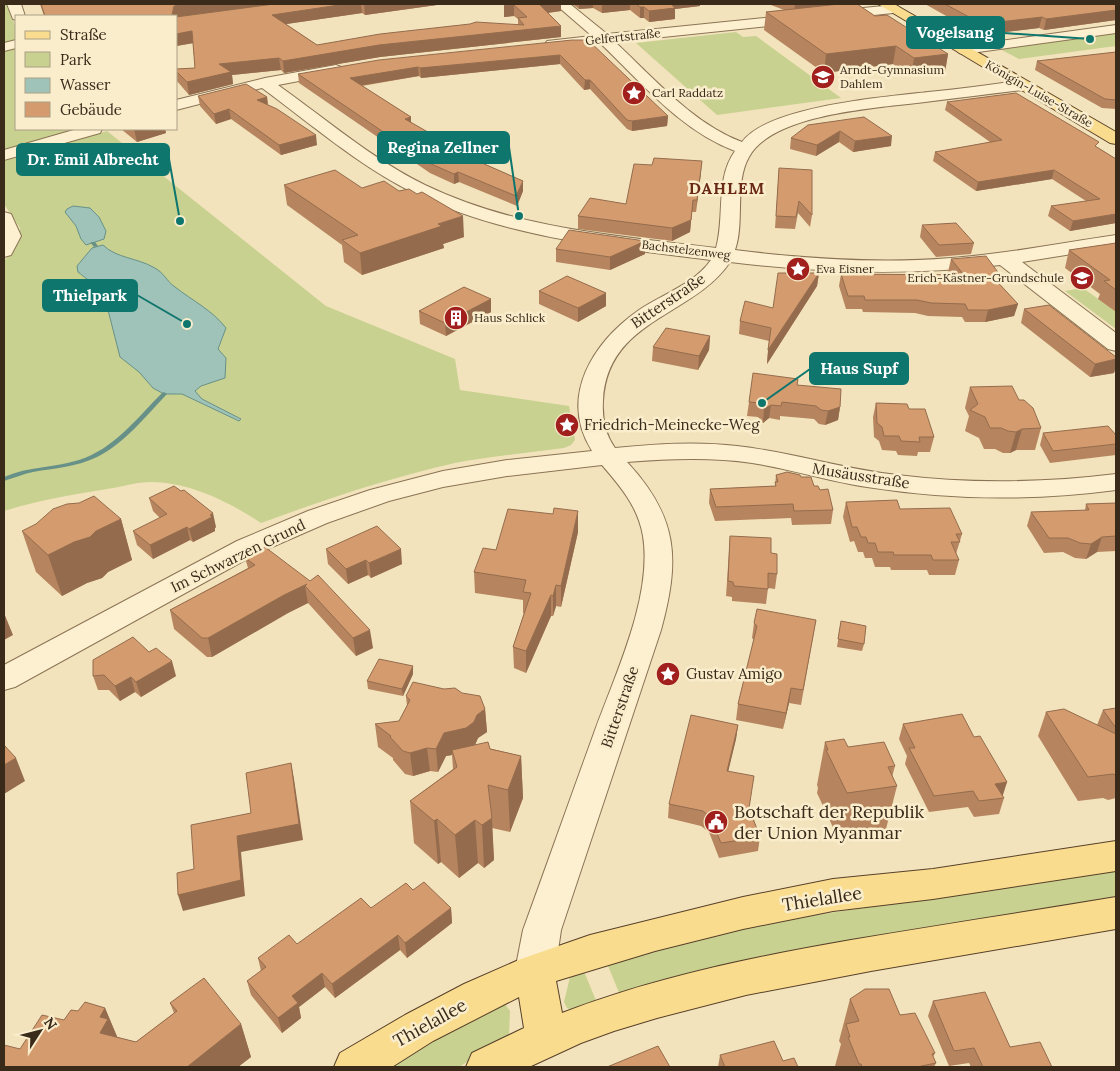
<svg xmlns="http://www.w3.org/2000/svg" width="1120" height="1071" viewBox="0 0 1120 1071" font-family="Lora,serif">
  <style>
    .green { fill: #c8d18f }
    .water { fill: #a0c3b9; stroke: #679188 }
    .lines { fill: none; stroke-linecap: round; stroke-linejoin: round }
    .stream { fill: #679188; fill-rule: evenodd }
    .minor-casing { stroke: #8b7354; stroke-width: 2 }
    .major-casing { stroke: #584029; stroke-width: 2 }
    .minor { fill: #fcf0d0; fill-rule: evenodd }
    .major { fill: #fadc8f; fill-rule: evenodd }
    .wall { fill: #b6855f }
    .shaded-wall { fill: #946c4d }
    .building { fill: #d49b6e; stroke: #946c4d }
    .labels { text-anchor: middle; stroke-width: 5; stroke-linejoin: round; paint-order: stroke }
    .far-street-label { font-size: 12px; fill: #392a1a; stroke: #f9edcc }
    .far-poi-label { font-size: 12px; fill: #392a1a; stroke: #f9edcc; text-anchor: start }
    .street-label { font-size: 15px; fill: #392a1a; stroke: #f9edcc }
    .poi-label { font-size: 15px; fill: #392a1a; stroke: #f9edcc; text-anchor: start }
    .far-district-label { font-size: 16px; font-weight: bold; letter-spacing: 1px; fill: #6a2915; stroke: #f9edcc }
    .near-poi-label { font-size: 18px; fill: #392a1a; stroke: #f9edcc; text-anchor: start }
    .near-street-label { font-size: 18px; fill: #392a1a; stroke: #f9edcc }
    .leader { fill: none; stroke: #0f766e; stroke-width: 2 }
    .callout-dot { fill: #0f766e; stroke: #f9edcc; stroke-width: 2 }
    .callout { fill: #0f766e; stroke: #0f766e; stroke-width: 2 }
    .callout-label { font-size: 16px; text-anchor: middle; font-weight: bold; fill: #fff }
  </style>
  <rect width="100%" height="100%" fill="#f2e3bc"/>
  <path class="green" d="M4 4H7L16 28V43L4 45Z
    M736 32 743 37 756 36 841 98 717 115 636 43Z
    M1116 32V46L1019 59 998 48Z
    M16 46V129H78L4 150V49Z
    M107 131 326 306 455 359 460 390 569 406 575 440 571 445 564 448C528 453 490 456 455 463 388 478 324 500 261 523 229 502 190 482 150 482 138 482 125 486 113 488 76 494 39 500 4 511V261L17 245 20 228 4 204V161Z
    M1083 288 1116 312V329L1065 291Z
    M1116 868V902L1035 916 620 995 606 961 766 923Z
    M583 969 597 1003 572 1010 567 1008 564 1002 570 977Z
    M505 1004 510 1011 509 1036 459 1067H384L399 1058Z"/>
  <path class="water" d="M73 206 90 208 99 217 106 231 104 239 86 245 81 239 76 226 65 212 67 209Z
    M103 245C116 258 137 258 153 267 165 273 166 281 175 287 193 301 212 310 226 328L218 349 226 358 225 378 201 386 195 391 202 399 241 419 239 421 182 394H164L153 388 139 372 120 357 108 310C110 293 90 282 78 272L77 266 92 248Z"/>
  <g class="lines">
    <path class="stream" d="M91 242H95L98 246 94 247 91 243Z
      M164 392 167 394 166 395C145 417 125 443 97 457 77 467 55 468 33 472 23 474 14 478 4 481V477C29 466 54 468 79 460 114 449 137 418 162 393Z"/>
    <g class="minor-casing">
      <path id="minor" d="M7 4H21L25 16H16V20L13 19Z
        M555 4H570L607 34 893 5 898 6 900 9 893 13 615 42C654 78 692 123 742 142 768 106 885 97 928 92 960 89 991 85 1023 80L1029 82 1031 85 1029 88 1023 90C990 94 958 98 925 102 879 108 773 113 749 157 734 183 745 222 735 250 807 259 878 264 951 258 1006 254 1061 243 1116 235V247L1022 262 1116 333V351L1108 349 1000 265C909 276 820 273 730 262 693 317 607 319 603 401 602 419 605 434 615 448 655 444 697 441 737 446 791 452 843 469 897 475 970 484 1043 483 1116 474V490C1033 501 950 500 867 487 828 481 791 469 752 463 711 457 669 459 627 462 679 518 680 560 661 630L561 930 555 971 549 983 535 988 521 983 515 971 523 930C547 864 570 799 594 733 614 677 653 597 643 536 638 507 621 487 602 465L507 476 443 487 389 501 327 523 256 554 15 687 4 690V665L237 541 308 511 370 490 443 471 507 460 592 451C558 397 593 342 639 310 663 294 694 284 711 260 610 247 504 238 412 192 358 165 311 124 262 88L176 110V100L265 78 336 65 341 67 344 70 341 73 278 85C326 119 372 159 425 185 516 229 618 236 716 248 725 218 715 178 735 151 680 130 642 83 600 43L552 48 547 47 545 44 547 41 592 36Z
        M1116 25V33L964 54 959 53 957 50 959 47 964 46Z
        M16 40V48L4 51V43Z
        M77 129H102L100 133 4 160V150Z
        M4 212 11 214 21 236 11 255 4 257Z"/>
    </g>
    <g class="major-casing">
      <path id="major" d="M878 4H894L1116 132V144L1110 143Z
        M1116 841V871L933 899 833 911 743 929 655 951 556 981 562 1013C655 977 753 957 851 940 939 925 1028 912 1116 897V929L871 971 746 995 657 1018 614 1031 581 1043 529 1067H466L472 1053 524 1028 519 997 433 1041 392 1067H334L340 1053 405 1015 464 984 521 959 590 935 743 897 833 879 933 869Z"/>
    </g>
    <use href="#minor" class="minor"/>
    <use href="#major" class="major"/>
  </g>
  <path class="wall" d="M40 4H438H437V5L365 15 362 13 286 24 317 45 518 25V19L514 16 504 17V6L508 4H561V11L548 13 561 37 380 57 284 73 281 70 232 75 233 84 189 95 177 81 176 69 195 68 193 43 176 46V16H44Z
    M572 4H700V6L675 9V19L649 22 644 18H640L630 10 602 13 593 8 579 9Z
    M771 4H857L875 16 948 54 945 72 911 76 893 64 824 73 764 30 766 12 784 10 771 5Z
    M925 4H1116V20L1044 30 1039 28 980 35Z
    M572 40 668 116 667 126 632 131 627 129 590 89 584 90 560 64 421 78 419 76 362 86 411 117V122L443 146 523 181V191L517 206 459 182 454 184 430 173 299 83 298 74Z
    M1116 52V109L1102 108 1035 70 1037 61Z
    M198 96 267 97 268 105 317 145 281 155 231 119 216 124 200 106Z
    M947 102 1097 147 1116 159V223L1070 231 1048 216 1051 206 1086 201 1052 179 976 191 933 161 935 152 990 142 945 110Z
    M864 117 891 146 853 152 839 142 816 156 790 149 791 138Z
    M121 129H165L166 133 137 142Z
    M779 168 812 215 810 227 798 213 795 229 775 228Z
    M701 172 696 212H692L690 232 672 241 578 229V216L626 204Z
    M284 185 362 188 464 237 443 244 444 248 362 275 344 262 342 245 287 205Z
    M922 225 974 243 971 254 936 257 920 237Z
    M645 241V254L610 270 556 262V249Z
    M1116 243V312L1098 299 1100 294 1065 268 1069 250Z
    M951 259 1000 275 998 283 1018 304 1014 316 985 322H965L962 317 928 316 915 313 863 312 862 309H846L839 286 841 274 951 275 948 272Z
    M819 273 817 286 767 364 769 341 739 334 740 321 773 308Z
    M539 291 606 306 578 322 539 304Z
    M491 299V312L446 336 420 324 419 311Z
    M1024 309 1116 357V366L1114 373 1090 377 1021 323Z
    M710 336 709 350 698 370 652 361 653 347Z
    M797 385 840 407 838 420 825 425 819 424 814 419 780 416V420L769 418 763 423 758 417 747 416 749 402Z
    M970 387 1019 400 1041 428 1035 450H1016L1010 453H1003L995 449H984L979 438 965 431 969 416 965 408Z
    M876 403 909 409 934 437 930 452H918L917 456 898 455 896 451 882 450 879 441 874 437 873 417Z
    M1043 433 1116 435V455L1050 463 1040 445Z
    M776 475 801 477 820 490 833 510 831 524 792 525 791 518 715 521 709 503 710 489 775 486Z
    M149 498 216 527 215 528V531L193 542 190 540 153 559 137 545 133 531 160 518 153 511Z
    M846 502 900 509 962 534 956 554 959 560 955 575H929L927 570H891L890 567H875L872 558H865L863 552H858L854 541 850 542 843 517Z
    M1116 503V551L1097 552 1086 559 1075 558 1063 552 1044 553 1027 526 1031 512 1085 510 1086 504Z
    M121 519 132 560 108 572 102 578 87 583 62 596 36 572 22 531Z
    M578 532 561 607 556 606 553 616H551L526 673 514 668 513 647 524 613H523V600L475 593 474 572 496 550Z
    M730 536 771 553 777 574 775 589 768 588 766 604 732 601V597L726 596Z
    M265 547 373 648 356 656 308 603 288 613 212 657H207L174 629 170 610 248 568 245 558Z
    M326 549 402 564 371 578 368 575 348 584 328 564Z
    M816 620 801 705 789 703 783 729 736 720 738 704 754 640 752 638 754 623Z
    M841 621 864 644 862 651 837 647Z
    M93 660 176 676 141 697 135 692 120 701 109 690H98L93 676Z
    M413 666V674L403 696 368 689 367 681Z
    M406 696 485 709 487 732 478 738 475 745 521 756 523 798 510 832 492 828 494 860 484 868 478 863 459 878 441 862 438 864 414 843 410 801 453 769 452 755 446 756 438 772 430 771 413 776 405 774 393 760V758L378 747 375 724 399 721 407 706Z
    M1116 708V798L1108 800 1103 798 1078 801 1038 736 1046 712 1097 725 1103 710Z
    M903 724 974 737 1007 782 1002 796 1004 798 999 814 974 817 968 807 929 812 905 764 907 756 899 739Z
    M738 725 736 739 728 771 749 808 760 837 758 851 719 858 709 832 701 826 668 818 669 804Z
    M825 742 848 747 895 766 892 777 897 786 886 829 837 836 817 793 818 788 817 785Z
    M413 890 451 908 452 923 407 958 400 950 335 998 325 987 299 1007 301 1018 282 1033 251 995 247 981 261 971 258 958 297 944 371 908Z
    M850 999 900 1015 935 1053 933 1057 936 1063 934 1067H836L835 1066 841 1044 839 1041Z
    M933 1001 1010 1047 1052 1067H971L969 1063 949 1066 928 1016Z
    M170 1003 241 1024 251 1057 238 1067H4L20 1049 78 1011 105 1008 117 1037 136 1042 174 1013Z
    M720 1055 783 1061 798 1067H718Z"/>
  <path class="shaded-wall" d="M189 4H274L176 17V16H172L174 6Z
    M346 4H361L362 13 273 26 272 15Z
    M364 4H438H437V5L365 15Z
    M538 4H561V11L538 14Z
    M579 4H593V8L579 9Z
    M602 4H630V10L602 13Z
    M666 4H700V6L675 9V19L649 22V11Z
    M795 4H838L794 14Z
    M514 5V16L504 17V6Z
    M640 7H644V18H640Z
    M1116 10V20L1044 30 1046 19Z
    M1042 17 1039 28 980 35 982 24Z
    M561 26V37L380 57 284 73 283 61 379 45Z
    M192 31 194 43 176 46V34Z
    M896 46 893 64 824 73 826 54Z
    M948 54 945 72 911 76 914 58Z
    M560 55V64L421 78 420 68Z
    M279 58 281 70 232 75 233 84 189 95 187 82 219 64Z
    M418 67 419 76 351 87 350 78Z
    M585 80H590V89L584 90Z
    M267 97 268 107 257 100Z
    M229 109 231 119 216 124 214 114Z
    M668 116 667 126 632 131V121Z
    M411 117V127L405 119Z
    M134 129H165L166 133 137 142Z
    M840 131 839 142 816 156 817 145Z
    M316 135 317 145 281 155 279 145Z
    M892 136 891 146 853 152 855 141Z
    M442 140 443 150 434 142Z
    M702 161 701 172 696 212 697 200Z
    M1054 170 1052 179 976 191 978 182Z
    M458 172 459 182 454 184V174Z
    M523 181V191L517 206 516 196Z
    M693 200 690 232 672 241V228Z
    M1116 214V223L1070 231 1073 221Z
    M463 216 464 237 443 244 444 248 362 275 360 253 438 224Z
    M645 241V254L610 270V257Z
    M819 273 817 286 767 364 768 350Z
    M606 293V306L578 322V308Z
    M491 299V312L446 336 445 323Z
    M1018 304 1014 316 985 322 988 310Z
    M710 336 709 350 698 370 699 356Z
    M1116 359V366L1114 373 1090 377 1095 364Z
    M771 405 769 418 763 423 764 409Z
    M840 407 838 420 825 425 828 411Z
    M1022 429 1016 450 1010 453 1016 432Z
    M578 511V532L561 607V586Z
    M213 513 216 527 215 528V531L193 542 189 529Z
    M121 519 132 560 108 572 102 578 87 583 62 596 48 555Z
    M187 527 190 540 153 559 150 545Z
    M1102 537 1097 552 1086 559 1091 544Z
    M401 549 402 564 371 578 369 563Z
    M366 560 368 575 348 584 346 569Z
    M307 584 305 586 308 603 288 613 212 657 208 638 284 595Z
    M556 585V606L553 616V596Z
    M551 595V616L526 673V651Z
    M4 613 13 635 4 640Z
    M370 630 373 648 356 656 353 638Z
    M172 661 176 676 141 697 136 682Z
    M413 666V674L403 696 402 689Z
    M131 677 135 692 120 701 115 686Z
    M791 688 789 703 783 729 786 713Z
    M485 709 487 732 478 738 475 745 452 750V755L446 756 438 772 436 749 444 733 477 715Z
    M738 725 736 739 725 785 727 771Z
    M427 748 430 771 413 776 410 753Z
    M521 756 523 798 510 832 508 790Z
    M16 758 25 781 4 794V765Z
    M291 763 294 779 303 840 241 852 245 896 183 911 178 895 237 836Z
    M1007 782 1002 798 995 784Z
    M492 818 494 860 484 868 482 825Z
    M437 819 441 862 438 864 434 821Z
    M475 820 478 863 459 878 455 835Z
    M451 908 452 923 407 958 405 943Z
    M398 935 400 950 335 998 332 984Z
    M322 973 325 987 299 1007 301 1018 282 1033 278 1018 292 996Z
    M105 1008 119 1041 100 1033V1017Z
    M241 1024 251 1057 238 1067H187Z"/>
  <path class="building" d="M41 4H189L174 6 172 15 173 16H45Z
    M274 4H346L272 15 317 45 380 34 470 24 476 22 524 25 518 18 527 17 514 5 504 6 508 4H539L561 26 379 45 283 61 279 58 219 64 231 72 187 82 176 71V69L195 68 192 31 176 34V17Z
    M636 4H671L675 8 649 11 644 7H640Z
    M839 4H857L875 16 887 15 948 54 914 58 896 46 826 54 766 12Z
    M945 4H1116V10L1046 19 1042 17 982 24Z
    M572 40H588L668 116 632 121 627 120 590 80H585L560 55 420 68 418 67 350 78 411 117 405 119 442 140 434 142 523 181 516 196 458 172 454 174 429 163 298 74 379 60Z
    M1116 52V100L1105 99 1037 61Z
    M246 84 267 97 257 100 277 109 316 135 279 145 229 109 214 114 198 96Z
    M1016 93 1099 142 1095 146 1116 159V214L1073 221 1051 206 1100 199 1054 170 978 182 935 152 1002 140 947 102Z
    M864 117 892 136 855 141 840 131 817 145 791 138 808 125Z
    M654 158 702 161 697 200H693L691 220 672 228 578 216 590 198 626 204 634 164 652 165Z
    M779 168 812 170V215L799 201 796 217 776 216Z
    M335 170 362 188 384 181 399 191 409 189 417 194 422 192 463 216 438 224 442 226 360 253 342 240 358 235 284 185Z
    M956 223 974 243 939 245 922 225Z
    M569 230 645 241 610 257 556 249Z
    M1116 243V290L1104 281 1110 280 1069 250Z
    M986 256 1000 275 992 276 1018 304 988 310H968L965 304 931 303 917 300H865L864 296H848L841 274 964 275 951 259Z
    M778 273H819L768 350 771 328 740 321 745 301 773 308Z
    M567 276 606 293 578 308 539 291Z
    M464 287 491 299 445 323 419 311Z
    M1049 305 1116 357V359L1095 364 1024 309Z
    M666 328 710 336 699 356 653 347Z
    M753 373 798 379 797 385 841 389 840 407 828 411 821 410 816 406 782 402 781 406 771 405 764 409 759 403 749 402Z
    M1012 386 1019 400H1024L1033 408 1041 428 1022 429 1016 432 1008 431 1001 428H990L985 417 970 410 978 404 970 387Z
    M876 403 907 404 909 409H925L934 437H919L920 442 901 441 899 436H884L882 427 877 423Z
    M1108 426 1116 435V444L1053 451 1043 433Z
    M787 472 800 475 801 477H811L814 486H818L820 490 828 489 833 510 794 511 793 504 716 507 710 489 776 486 775 482H778L776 475Z
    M174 486 181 491 184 490 213 513 210 515 212 517 189 529 187 527 150 545 133 531 167 514 149 498Z
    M94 496 121 519 96 531 90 537 74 542 48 555 22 531 36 524 53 509 67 504 79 503Z
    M897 500 900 509 950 508 962 534H956L960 542H951L959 560H933L931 555H894L893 552H878L875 543H868L866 537H861L857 527H852L846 502Z
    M1116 503V536L1102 537 1091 544 1080 543 1068 538H1049L1031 512 1089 510 1086 504Z
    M554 508 578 511 561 586 556 585 553 596 551 595 526 651 513 647 531 593 523 592 526 580 474 572 483 548 496 550 508 509 553 514Z
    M377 526 401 549 369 563 366 560 346 569 326 549Z
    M730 536 771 538V553L777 554V574L768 573V589L734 586 733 582 728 581Z
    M265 547 310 581 318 575 370 630 353 638 305 586 307 584 284 595 208 638H202L170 610 255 565 245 558Z
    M757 609 816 620 803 690 791 688 786 713 738 704 757 626 754 623Z
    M841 621 866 626 864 644 838 639Z
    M133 637 149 652 156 648 172 661 136 682 131 677 115 686 104 675 93 676V660Z
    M379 659 413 666 402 689 367 681Z
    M413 682 444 689 455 688 462 693 480 696 485 709 477 715 474 722 466 728 444 733 436 749 427 748 410 753 403 751 390 737 391 736 375 724 399 721 410 700 406 696Z
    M1116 708V728L1103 710Z
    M1064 709 1116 734V775L1113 774 1088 777 1046 712Z
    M962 714 974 737 980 736 1007 782 995 784 1004 798 979 801 973 791 934 796 909 748H915L903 724Z
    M691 715 738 725 727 771 754 776 749 808 760 837 721 843 710 817 703 811 669 804Z
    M844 739 848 747 884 742 895 766 888 767 897 786 847 793 826 750H828L825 742Z
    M488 742 490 749 521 756 508 790 488 785 492 818 482 825 475 820 455 835 437 819 434 821 410 801 457 767 452 750Z
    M4 745 16 758 4 765Z
    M291 763 299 824 237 836 241 880 178 895 177 873 194 869 191 825 251 813 246 773Z
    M424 882 451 908 405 943 398 935 332 984 322 973 292 996 298 1003 278 1018 247 981 266 967 258 958 289 935 297 944 361 898 371 908 406 883 413 890Z
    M204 978 241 1024 187 1067H4V1045L20 1049 42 1015 64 1020 71 1010 78 1011 85 1002 105 1008 100 1017 108 1019 100 1033 136 1042 177 1011 170 1003Z
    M865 989H889L900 1015 915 1013 935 1053 932 1054 936 1063 917 1067H862L861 1064H859L848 1037H850L846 1024 859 1021 850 999Z
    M985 992 1010 1047 1040 1042 1052 1067H983L974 1048 954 1051 933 1001Z
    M774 1041 783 1061 794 1058 798 1067H725L720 1055Z
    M658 1046 670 1067H607Z"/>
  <defs>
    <g id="school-disc" transform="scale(1.25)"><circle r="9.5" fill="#a1201e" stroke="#f9edcc"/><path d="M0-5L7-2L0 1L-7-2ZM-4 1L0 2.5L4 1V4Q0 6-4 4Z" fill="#fff"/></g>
    <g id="sight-disc" transform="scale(1.25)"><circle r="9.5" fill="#a1201e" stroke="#f9edcc"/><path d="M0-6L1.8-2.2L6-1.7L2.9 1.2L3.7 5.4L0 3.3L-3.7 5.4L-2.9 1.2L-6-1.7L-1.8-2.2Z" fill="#fff"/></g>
    <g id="building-disc" transform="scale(1.25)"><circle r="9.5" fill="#a1201e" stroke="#f9edcc"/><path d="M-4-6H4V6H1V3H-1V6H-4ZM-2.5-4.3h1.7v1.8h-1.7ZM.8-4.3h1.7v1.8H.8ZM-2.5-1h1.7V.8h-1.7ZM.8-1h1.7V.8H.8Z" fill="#fff"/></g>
    <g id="civic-disc" transform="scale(1.25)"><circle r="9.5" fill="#a1201e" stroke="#f9edcc"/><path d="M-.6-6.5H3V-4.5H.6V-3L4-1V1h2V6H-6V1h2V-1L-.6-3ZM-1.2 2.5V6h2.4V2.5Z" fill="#fff"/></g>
  </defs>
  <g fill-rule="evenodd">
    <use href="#school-disc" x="823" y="77"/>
    <use href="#sight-disc" x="634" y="93"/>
    <use href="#sight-disc" x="798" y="269"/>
    <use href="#school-disc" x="1082" y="278"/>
    <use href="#building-disc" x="456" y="318"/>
    <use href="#sight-disc" x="567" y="425"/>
    <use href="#sight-disc" x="668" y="674"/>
    <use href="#civic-disc" x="716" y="822"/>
  </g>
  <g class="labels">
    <g class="far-street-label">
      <text transform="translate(623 37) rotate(-6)" y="4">Gelfertstraße</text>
      <text transform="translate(1039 94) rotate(30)" y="4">Königin-Luise-Straße</text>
      <text transform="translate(686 250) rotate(7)" y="4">Bachstelzenweg</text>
    </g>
    <g class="far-poi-label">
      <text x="840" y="74">Arndt-Gymnasium<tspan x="840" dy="14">Dahlem</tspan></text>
      <text x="652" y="97">Carl Raddatz</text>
      <text x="816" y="273">Eva Eisner</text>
      <text x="1064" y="282" text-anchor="end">Erich-Kästner-Grundschule</text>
      <text x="474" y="322">Haus Schlick</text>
    </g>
    <g class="street-label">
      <text transform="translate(668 301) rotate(-34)" y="5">Bitterstraße</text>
      <text transform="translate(861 476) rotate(9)" y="5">Musäusstraße</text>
      <text transform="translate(238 556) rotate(-26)" y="5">Im Schwarzen Grund</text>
      <text transform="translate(620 707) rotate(-71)" y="5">Bitterstraße</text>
    </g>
    <g class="poi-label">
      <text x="584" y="430">Friedrich-Meinecke-Weg</text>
      <text x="686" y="679">Gustav Amigo</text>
    </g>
    <g class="far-district-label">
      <text x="727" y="194">DAHLEM</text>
    </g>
    <g class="near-poi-label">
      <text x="734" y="818">Botschaft der Republik<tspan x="734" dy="21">der Union Myanmar</tspan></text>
    </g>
    <g class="near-street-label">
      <text transform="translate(822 899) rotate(-9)" y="6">Thielallee</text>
      <text transform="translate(430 1023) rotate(-29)" y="6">Thielallee</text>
    </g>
  </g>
  <path class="leader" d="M1090 39L1004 33M519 216L509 147M180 221L169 159M187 324L137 295M762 403L810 369"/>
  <g class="callout-dot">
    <circle cx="1090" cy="39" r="5"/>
    <circle cx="519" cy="216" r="5"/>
    <circle cx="180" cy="221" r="5"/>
    <circle cx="187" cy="324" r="5"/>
    <circle cx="762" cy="403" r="5"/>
  </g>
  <g class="callout">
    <rect x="907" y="17" width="97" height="31" rx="5"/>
    <rect x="378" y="132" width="131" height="31" rx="5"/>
    <rect x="17" y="144" width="152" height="31" rx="5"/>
    <rect x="43" y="280" width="94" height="31" rx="5"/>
    <rect x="810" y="353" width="98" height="31" rx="5"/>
  </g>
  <g class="callout-label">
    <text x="955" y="38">Vogelsang</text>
    <text x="443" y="153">Regina Zellner</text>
    <text x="93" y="165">Dr. Emil Albrecht</text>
    <text x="90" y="301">Thielpark</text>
    <text x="859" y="374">Haus Supf</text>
  </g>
  <rect width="1120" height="1071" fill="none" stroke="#392a1a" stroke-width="10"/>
  <rect x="15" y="15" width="162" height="115" fill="#f9edcc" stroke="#ac9f85"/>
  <rect x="25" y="31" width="25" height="8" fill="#fadc8f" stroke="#ac9f85"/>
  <text x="60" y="40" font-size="15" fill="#392a1a">Straße</text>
  <rect x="25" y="52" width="25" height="15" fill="#c8d18f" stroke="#ac9f85"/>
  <text x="60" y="65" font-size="15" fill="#392a1a">Park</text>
  <rect x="25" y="78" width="25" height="15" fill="#a0c3b9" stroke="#ac9f85"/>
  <text x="60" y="90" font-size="15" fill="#392a1a">Wasser</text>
  <rect x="25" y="102" width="25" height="15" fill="#d49b6e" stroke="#ac9f85"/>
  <text x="60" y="115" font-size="15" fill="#392a1a">Gebäude</text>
  <g transform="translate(40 1031) rotate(54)" stroke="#f9edcc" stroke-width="4" paint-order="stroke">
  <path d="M0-4L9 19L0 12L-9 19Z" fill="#392a1a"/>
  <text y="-8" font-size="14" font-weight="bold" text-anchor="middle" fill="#392a1a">N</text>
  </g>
</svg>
